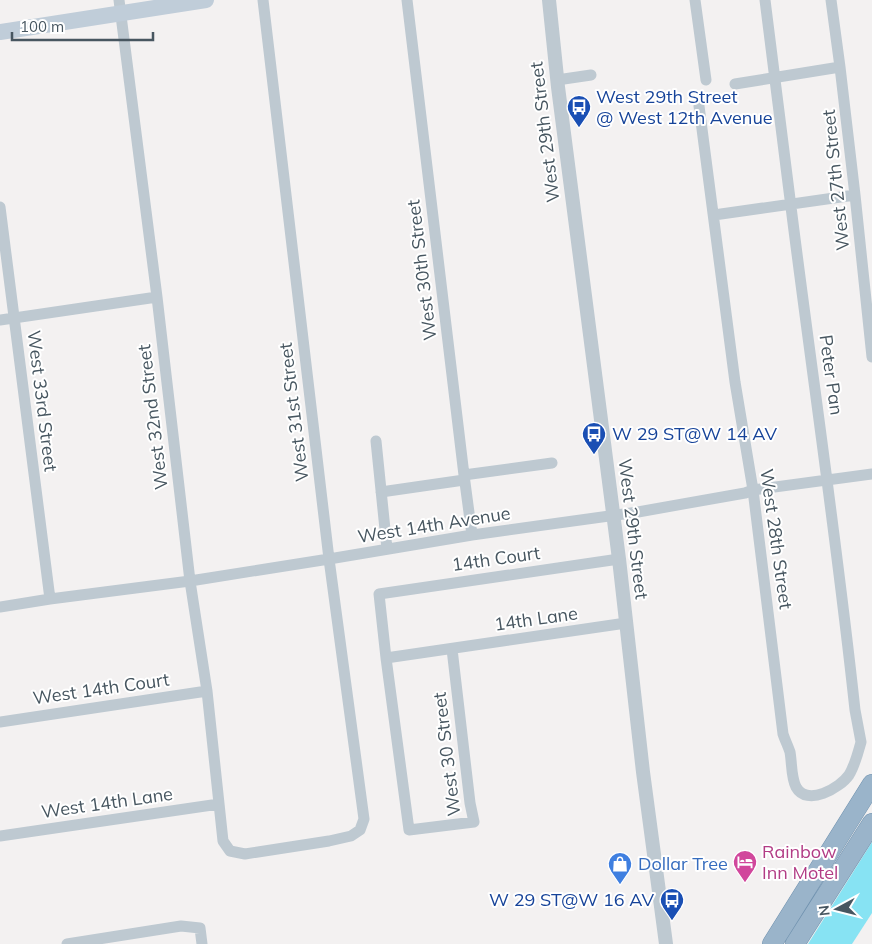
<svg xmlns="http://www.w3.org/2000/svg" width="872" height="944" viewBox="0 0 872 944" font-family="Mulish,sans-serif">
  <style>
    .water { fill: #87e3f3 }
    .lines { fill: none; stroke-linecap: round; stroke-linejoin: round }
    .trunk-casing { stroke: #7092af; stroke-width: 20 }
    .minor { stroke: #bec9d1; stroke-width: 11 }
    .tertiary { stroke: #bec9d1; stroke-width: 14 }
    .secondary { stroke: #c0cdd9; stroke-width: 16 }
    .trunk { stroke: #9ab4ca; stroke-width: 19 }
    .labels { text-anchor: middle; stroke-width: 4; stroke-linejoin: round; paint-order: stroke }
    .transit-label { font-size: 18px; fill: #164399; stroke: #fff; text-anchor: start }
    .street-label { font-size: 18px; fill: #475660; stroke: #fff }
    .hotel-label { font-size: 18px; fill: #b23c85; stroke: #fff; text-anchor: start }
    .shop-label { font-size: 18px; fill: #366cbe; stroke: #fff; text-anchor: start }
  </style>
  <rect width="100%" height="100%" fill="#f3f1f1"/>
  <path class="water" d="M872 842V913L852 944H808Z"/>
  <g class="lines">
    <g class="trunk-casing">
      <path id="trunk" d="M772 944 872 784
        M795 944 872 823"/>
    </g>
    <path class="minor" d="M119 0 157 297 190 581 207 691 223 841 230 851 245 854 329 841 351 836 360 830 364 819 329 559 263 0
      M407 0 464 475 472 535
      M695 0 706 80
      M765 0C774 69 782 138 791 207 812 374 837 542 855 710L861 742
      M831 0 840 67 855 195 872 357
      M557 80 591 75
      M735 84 840 67
      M699 106 735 382 753 490 783 734C785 740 788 746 790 752 792 763 791 777 796 787 807 807 840 788 849 775 855 765 858 753 861 742
      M0 207 50 599
      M714 215 855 195
      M0 320 157 297
      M376 441 387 549
      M464 475 552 463
      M381 492 464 480
      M0 607 50 599 190 581 329 559 472 535 638 512 745 493 753 490 872 474
      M452 649 470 803 474 822 409 830 386 658 379 594 619 559
      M386 658 626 623
      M0 722 207 691
      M0 836 219 804
      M67 944 181 926 200 928 202 944"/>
    <path class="tertiary" d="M549 0 558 87 619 559 643 772 666 944"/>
    <path class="secondary" d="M0 32 206 0"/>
    <use href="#trunk" class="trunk"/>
  </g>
  <defs>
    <g id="bus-pin" transform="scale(1.25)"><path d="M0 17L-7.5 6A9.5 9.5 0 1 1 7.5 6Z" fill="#1a4fb4" stroke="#fff"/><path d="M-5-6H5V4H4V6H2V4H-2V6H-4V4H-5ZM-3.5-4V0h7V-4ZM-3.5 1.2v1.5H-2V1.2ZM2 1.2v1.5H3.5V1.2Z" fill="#fff"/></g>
    <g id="hotel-pin" transform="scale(1.25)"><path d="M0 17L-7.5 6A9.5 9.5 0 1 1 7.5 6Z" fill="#d1479c" stroke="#fff"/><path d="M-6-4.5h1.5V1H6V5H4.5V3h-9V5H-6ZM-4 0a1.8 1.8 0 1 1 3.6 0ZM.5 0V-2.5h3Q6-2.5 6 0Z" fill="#fff"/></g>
    <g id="shop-pin" transform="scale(1.25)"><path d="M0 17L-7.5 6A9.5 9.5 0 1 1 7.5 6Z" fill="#3f7fe0" stroke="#fff"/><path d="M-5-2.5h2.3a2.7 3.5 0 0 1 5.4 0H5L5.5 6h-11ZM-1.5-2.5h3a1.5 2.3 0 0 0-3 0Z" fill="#fff"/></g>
  </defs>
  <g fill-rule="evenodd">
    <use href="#bus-pin" x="579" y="107"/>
    <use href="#bus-pin" x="594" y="434"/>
    <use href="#hotel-pin" x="745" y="862"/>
    <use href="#shop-pin" x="620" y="864"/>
    <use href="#bus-pin" x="672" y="900"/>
  </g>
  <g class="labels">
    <g class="transit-label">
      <text x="596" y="103">West 29th Street<tspan x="596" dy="21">@ West 12th Avenue</tspan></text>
      <text x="612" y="440">W 29 ST@W 14 AV</text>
      <text x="654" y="906" text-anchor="end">W 29 ST@W 16 AV</text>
    </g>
    <g class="street-label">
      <text transform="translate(545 132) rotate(-97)" y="6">West 29th Street</text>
      <text transform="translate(836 180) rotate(-96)" y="6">West 27th Street</text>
      <text transform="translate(422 270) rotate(-97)" y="6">West 30th Street</text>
      <text transform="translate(831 375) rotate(82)" y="6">Peter Pan</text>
      <text transform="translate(42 401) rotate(83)" y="6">West 33rd Street</text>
      <text transform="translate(294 412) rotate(-97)" y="6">West 31st Street</text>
      <text transform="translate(153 417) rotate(-97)" y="6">West 32nd Street</text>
      <text transform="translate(434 525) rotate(-9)" y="6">West 14th Avenue</text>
      <text transform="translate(633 529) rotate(83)" y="6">West 29th Street</text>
      <text transform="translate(776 539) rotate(82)" y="6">West 28th Street</text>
      <text transform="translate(496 559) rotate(-8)" y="6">14th Court</text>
      <text transform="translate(536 619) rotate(-8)" y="6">14th Lane</text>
      <text transform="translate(101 689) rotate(-8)" y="6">West 14th Court</text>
      <text transform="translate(447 754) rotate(-97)" y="6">West 30 Street</text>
      <text transform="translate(107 803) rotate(-8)" y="6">West 14th Lane</text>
    </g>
    <g class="hotel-label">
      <text x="762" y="858">Rainbow<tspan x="762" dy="21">Inn Motel</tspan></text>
    </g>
    <g class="shop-label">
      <text x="638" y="870">Dollar Tree</text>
    </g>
  </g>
  <g transform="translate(837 909) rotate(263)" stroke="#ffffff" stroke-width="4" paint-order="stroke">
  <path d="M0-4L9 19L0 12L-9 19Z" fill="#475660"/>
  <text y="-8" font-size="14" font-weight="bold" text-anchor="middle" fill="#475660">N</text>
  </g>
  <path d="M12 32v8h141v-8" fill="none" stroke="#475660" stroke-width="2.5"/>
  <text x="20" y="32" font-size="15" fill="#475660" stroke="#ffffff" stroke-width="4" paint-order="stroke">100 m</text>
</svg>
